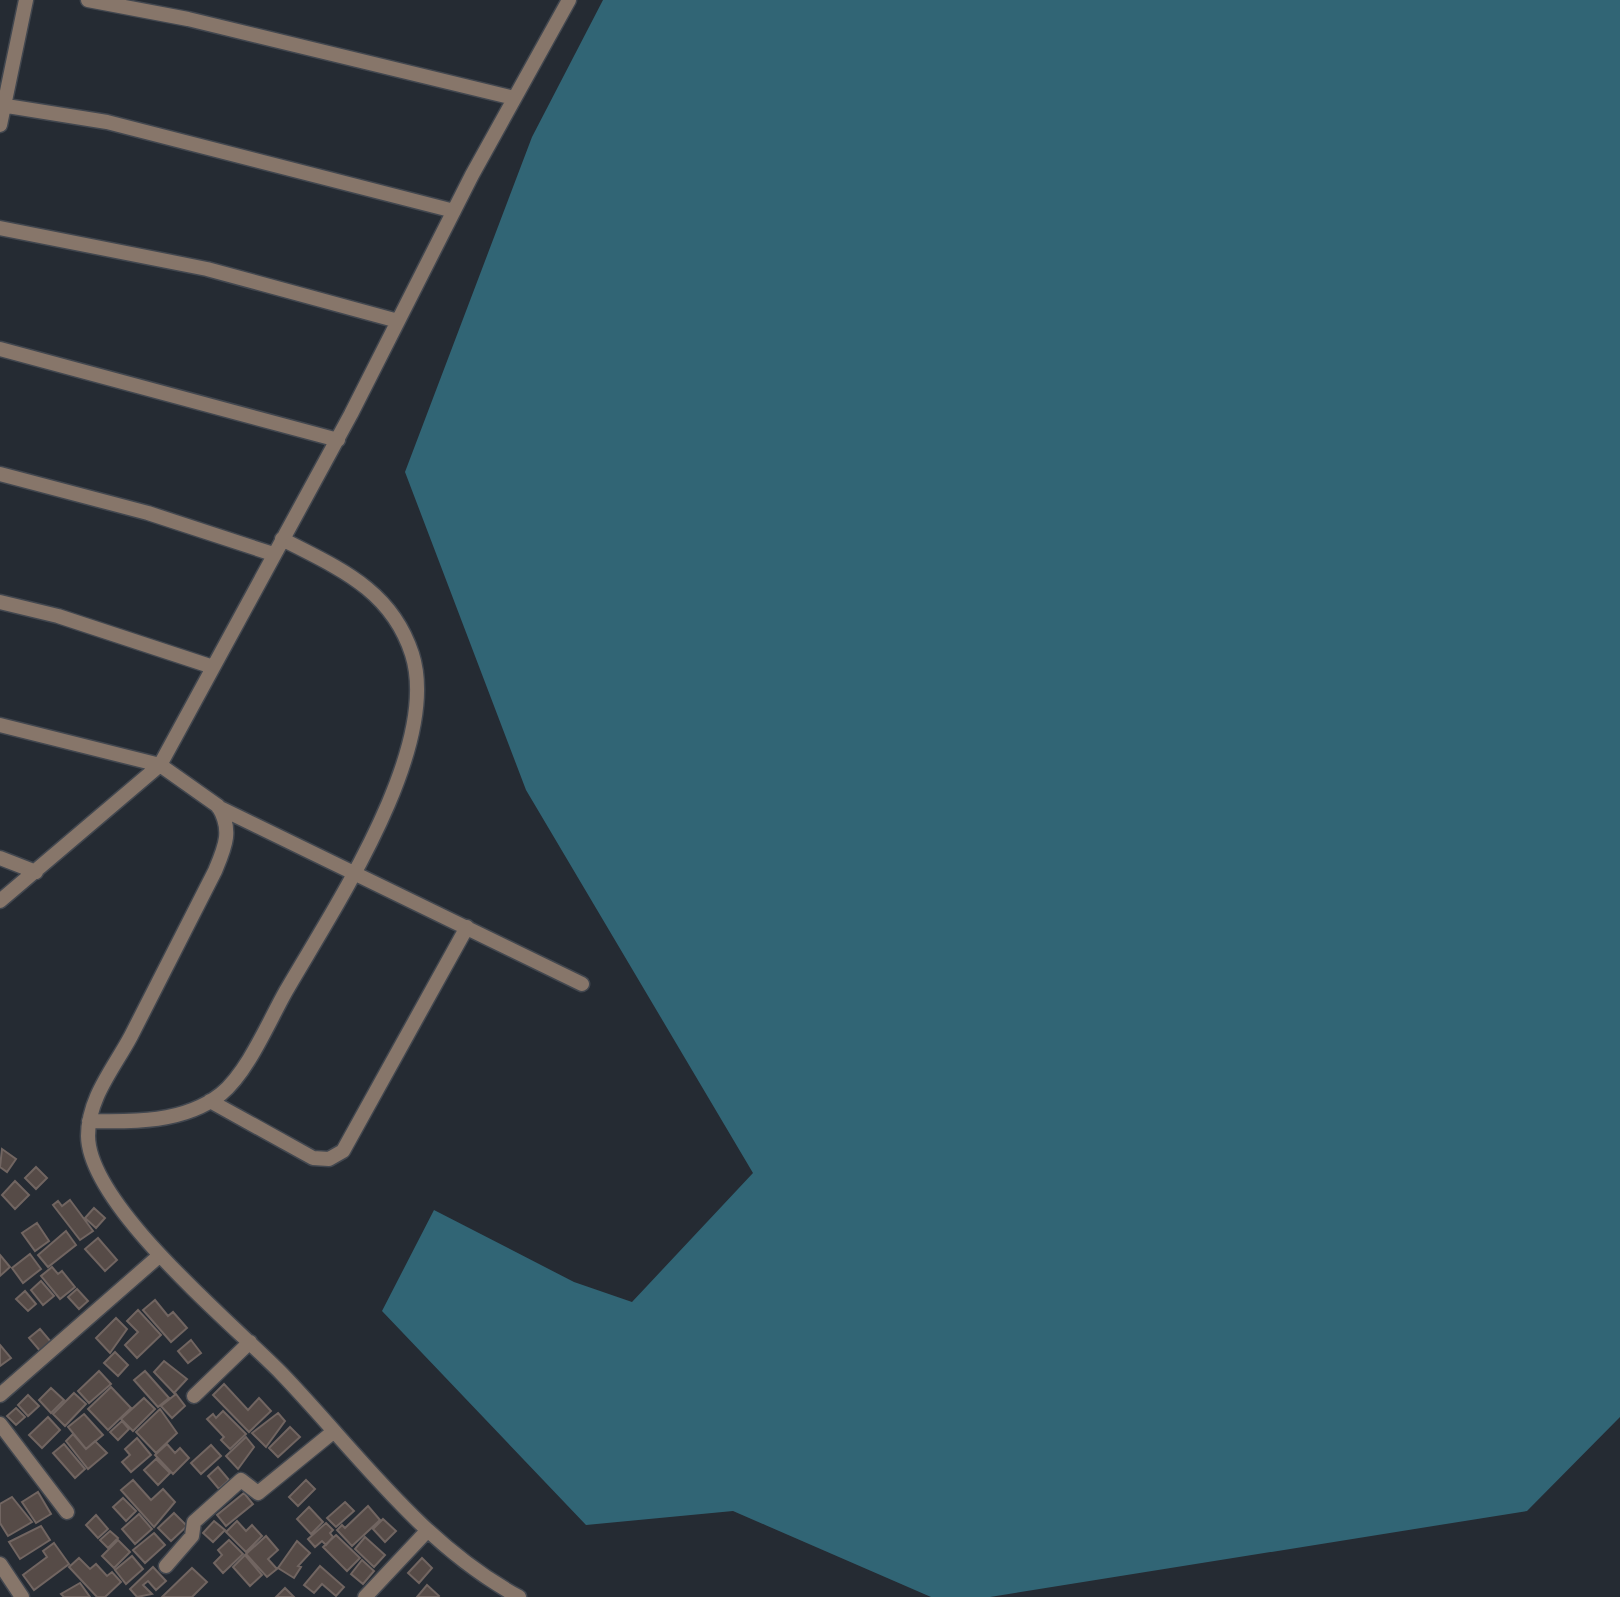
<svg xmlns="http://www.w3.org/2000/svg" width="1620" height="1597" viewBox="0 0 1620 1597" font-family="'DejaVu Sans',sans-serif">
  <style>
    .water { fill: #316575 }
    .building { fill: #564b47; stroke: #716561; stroke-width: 2 }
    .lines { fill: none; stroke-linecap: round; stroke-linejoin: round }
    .minor-casing { stroke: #42474f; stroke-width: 17 }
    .minor { stroke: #87766a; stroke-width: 14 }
  </style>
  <rect width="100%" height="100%" fill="#252b33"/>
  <path class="water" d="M603 0H1620V1417L1527 1511 990 1597H931L733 1511 586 1525 382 1311 434 1210 574 1282 632 1302 753 1173 526 790 405 472 532 137Z"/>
  <path class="building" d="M2 1149 16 1159 7 1172 0 1167Z
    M36 1167 47 1178 36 1189 25 1178Z
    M15 1181 29 1195 15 1209 2 1195Z
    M70 1200 93 1231 80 1240 53 1205 58 1201 62 1206Z
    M94 1208 105 1218 96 1228 85 1218Z
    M37 1223 49 1241 35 1251 22 1233Z
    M66 1231 76 1245 48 1267 38 1255Z
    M98 1238 117 1260 105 1271 85 1249Z
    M30 1254 41 1269 23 1283 12 1268Z
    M0 1255 10 1267 0 1276Z
    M52 1267 58 1274 62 1271 75 1287 60 1299 41 1276Z
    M41 1281 54 1296 43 1305 31 1290Z
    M77 1289 88 1301 79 1309 68 1297Z
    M25 1291 36 1304 28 1311 16 1299Z
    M155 1300 168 1316 173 1312 187 1328 171 1342 143 1310Z
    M138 1310 161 1335 137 1358 125 1345 138 1332 127 1321Z
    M116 1318 127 1329 110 1353 96 1338Z
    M40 1329 52 1343 41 1352 29 1338Z
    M191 1340 201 1353 188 1363 178 1351Z
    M0 1345 11 1358 0 1366Z
    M115 1352 128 1365 118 1376 104 1363Z
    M164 1361 187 1379 174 1393 154 1372Z
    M99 1371 111 1384 89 1403 78 1391Z
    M145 1371 169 1398 158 1407 134 1380Z
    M224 1384 248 1410 259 1398 271 1411 249 1432 213 1395Z
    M111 1387 131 1408 108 1430 88 1409Z
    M51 1388 64 1400 51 1413 39 1400Z
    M74 1393 86 1404 65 1426 53 1414Z
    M176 1394 185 1406 172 1418 161 1406Z
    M28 1395 39 1406 28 1416 18 1405Z
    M144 1398 155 1409 133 1431 121 1419Z
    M16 1408 25 1417 16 1425 7 1416Z
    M160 1409 177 1433 156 1453 136 1432Z
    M223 1411 246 1434 230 1449 221 1440 224 1437 207 1419 213 1414 216 1418Z
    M278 1413 285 1421 266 1447 252 1433Z
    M84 1414 103 1435 86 1449 68 1427Z
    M48 1417 60 1430 42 1448 29 1435Z
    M122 1421 129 1429 118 1440 110 1432Z
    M290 1427 300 1437 278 1457 269 1448Z
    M73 1434 86 1449 95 1441 107 1453 88 1469 66 1441Z
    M246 1437 254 1447 238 1469 226 1456Z
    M137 1438 151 1455 131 1472 122 1462 130 1455 125 1449Z
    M64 1444 85 1469 75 1478 53 1453Z
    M167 1444 175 1453 180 1448 189 1458 173 1474 155 1455Z
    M211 1445 221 1456 201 1474 191 1463Z
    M156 1459 170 1473 158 1485 144 1470Z
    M218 1467 229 1480 219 1489 208 1476Z
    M133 1480 151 1500 163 1489 175 1502 154 1527 121 1490Z
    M306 1480 315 1489 298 1506 289 1497Z
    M38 1492 51 1514 36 1523 22 1502Z
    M244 1493 253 1504 226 1526 217 1515Z
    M12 1497 32 1522 8 1536 0 1523V1504Z
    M123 1498 136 1511 126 1521 113 1507Z
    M345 1502 354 1511 336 1527 327 1518Z
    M368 1506 380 1520 352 1546 337 1530 342 1525 345 1528Z
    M309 1507 323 1522 311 1534 297 1519Z
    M174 1513 187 1526 171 1541 158 1528Z
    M139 1514 152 1529 135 1544 122 1529Z
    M96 1515 108 1529 98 1538 86 1525Z
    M383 1519 396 1531 385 1542 373 1529Z
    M214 1521 225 1530 213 1542 203 1533Z
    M237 1521 246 1531 252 1525 262 1536 246 1552 226 1532Z
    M326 1523 333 1530 330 1533 333 1537 326 1545 322 1541 315 1547 308 1539Z
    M41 1526 50 1540 20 1559 9 1542Z
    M110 1531 118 1538 108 1548 100 1540Z
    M154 1533 165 1545 145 1563 133 1550Z
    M336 1535 360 1558 347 1571 323 1547Z
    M266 1536 278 1550 268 1559 277 1569 267 1577 246 1554Z
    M365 1537 385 1555 374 1567 355 1549Z
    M118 1540 130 1552 114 1568 102 1556Z
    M229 1540 243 1554 223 1573 214 1563 222 1555 218 1550Z
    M297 1541 310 1553 298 1566 301 1567 294 1578 278 1568Z
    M54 1543 69 1564 34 1590 23 1575 47 1557 43 1551Z
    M245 1555 262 1575 250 1586 233 1567Z
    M132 1556 143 1569 126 1584 115 1570Z
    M79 1558 90 1569 96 1564 107 1576 112 1572 121 1582 105 1597H97L69 1567Z
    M422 1558 432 1568 419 1583 408 1573Z
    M362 1560 374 1571 363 1584 351 1574Z
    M320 1566 344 1587 336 1596 322 1584 314 1593 304 1585Z
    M153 1567 166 1581 156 1590 148 1581 143 1585 152 1594 137 1597 130 1589Z
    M192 1568 207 1582 192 1597H162Z
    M80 1583 90 1597H64L61 1594Z
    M427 1585 439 1596 438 1597H417Z
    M285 1588 294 1597H276Z"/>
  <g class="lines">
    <g class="minor-casing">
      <path id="minor" d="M88 0 188 19 514 98
        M0 105 107 122 454 211
        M0 125 26 0
        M0 228 207 269 398 321
        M0 349 338 440
        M0 474 148 513 273 554
        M0 602 58 616 213 667
        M0 725 160 765 218 806C233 830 225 847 215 871 187 926 159 981 131 1036 114 1068 88 1098 88 1136 89 1206 232 1323 282 1374 357 1452 421 1544 519 1597
        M218 807 582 984
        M0 858 36 872
        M0 901 160 765 351 414 472 175 569 0
        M210 1101 313 1158 329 1159 343 1151 467 927
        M89 1121C133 1122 184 1123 221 1094 248 1072 269 1021 286 991 332 911 442 748 412 654 391 589 338 568 282 539
        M0 1395 159 1256
        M194 1396 250 1342
        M0 1424 67 1512
        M0 1564 22 1597
        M166 1566 192 1536 194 1522 241 1480 258 1493 333 1432
        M365 1597 427 1531"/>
    </g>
    <use href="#minor" class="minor"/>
  </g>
</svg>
